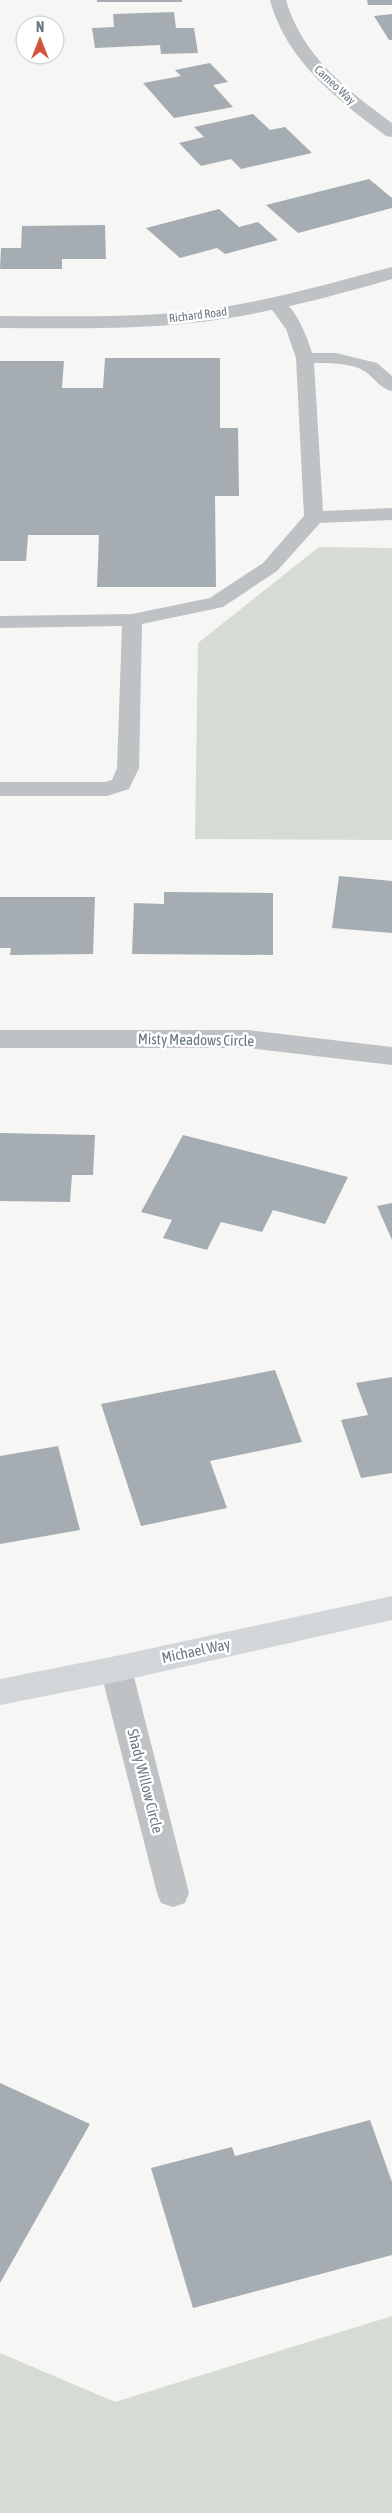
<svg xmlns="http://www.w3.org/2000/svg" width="392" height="2513" viewBox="0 0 392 2513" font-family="'Asap Condensed',sans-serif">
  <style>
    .green { fill: #d6dbd3 }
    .building { fill: #a6adb2 }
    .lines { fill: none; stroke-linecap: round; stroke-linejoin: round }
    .lane { fill: #bec2c5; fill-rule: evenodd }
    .street { fill: #bec2c5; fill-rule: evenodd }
    .secondary { fill: #d2d6d9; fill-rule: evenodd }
    .labels { text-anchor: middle; stroke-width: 5; stroke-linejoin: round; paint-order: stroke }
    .far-street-label { font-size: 12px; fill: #697881; stroke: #fff }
    .street-label { font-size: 15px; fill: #697881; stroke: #fff }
  </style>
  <rect width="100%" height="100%" fill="#f6f6f4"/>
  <path class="green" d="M319 547 392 548V840L195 839 198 643Z
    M392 2316V2513H0V2353L115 2402Z"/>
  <path class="building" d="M97 0H182V2H97Z
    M367 0H392V5H368Z
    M174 12 176 28H194L198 53 161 54 160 45 95 48 92 28 114 27 113 14Z
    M392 14V40H389L374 16Z
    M210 63 228 82 213 85 233 107 174 118 143 83 181 76 175 70Z
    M253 114 270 130 285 127 312 153 241 169 231 159 201 166 179 143 204 137 194 127Z
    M369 179 392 198V208L298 233 266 205Z
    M219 209 239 227 258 222 278 240 225 254 217 248 180 258 146 228Z
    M105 225 106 259H62V269H0L1 248H21L22 226Z
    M105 358H220V428H238L239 496H215L216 587H97L99 535H28L26 561H0V361H64L62 388H103Z
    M339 876 392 881V933L332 928Z
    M164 892 273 893V955L132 954 134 903 164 904Z
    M0 897H95L93 954 10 955 11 948H0Z
    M0 1133 95 1135 93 1175H72L70 1202 0 1201Z
    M183 1135 348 1177 325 1224 273 1210 262 1232 221 1222 207 1250 163 1238 172 1220 141 1212Z
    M392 1203V1240L377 1206Z
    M275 1370 302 1442 210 1461 227 1508 141 1526 101 1404Z
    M392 1377V1473L361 1478 341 1420 368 1415 356 1383Z
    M58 1446 80 1530 0 1544V1456Z
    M0 2083 90 2124 0 2283Z
    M370 2120 392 2182V2255L193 2308 151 2168 232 2147 235 2156Z"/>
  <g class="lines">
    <path class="lane" d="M276 298C294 302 307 336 312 353H336L377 363 392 376V391C381 389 375 379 366 372 353 363 330 363 314 363L323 511 392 508V520L320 523 277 571 223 607 142 624 139 768 129 789 107 796H0V782H105L112 780 117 768 122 626 0 628V616L132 614 210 598 263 563 304 516 296 358 286 329 267 303 270 299Z"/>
    <path class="street" d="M270 0H286C302 56 347 90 392 123V137L386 136C337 99 286 61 270 0Z
      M392 267V279C326 298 259 316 191 323 128 330 63 328 0 328V316C72 316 145 319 217 308 277 299 334 282 392 267Z
      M0 1030H248L392 1047V1065L248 1048H0Z
      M116 1656 127 1660 132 1669 189 1893 185 1903 173 1907 161 1903 157 1893 100 1669 105 1660Z"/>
    <path class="secondary" d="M392 1596V1620L116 1682 0 1705V1679L116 1656Z"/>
  </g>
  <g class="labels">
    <g class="far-street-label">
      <text transform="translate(335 85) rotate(43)" y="4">Cameo Way</text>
      <text transform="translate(198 315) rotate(-7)" y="4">Richard Road</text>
    </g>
    <g class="street-label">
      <text transform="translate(196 1040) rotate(1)" y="5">Misty Meadows Circle</text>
      <text transform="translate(196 1651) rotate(-12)" y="5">Michael Way</text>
      <text transform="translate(145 1781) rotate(76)" y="5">Shady Willow Circle</text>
    </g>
  </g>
  <g transform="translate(40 40)"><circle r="24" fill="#ffffff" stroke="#c3c9cd"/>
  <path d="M0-4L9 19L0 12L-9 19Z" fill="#d0553a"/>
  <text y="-8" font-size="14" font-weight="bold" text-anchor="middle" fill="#697881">N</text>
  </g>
</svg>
